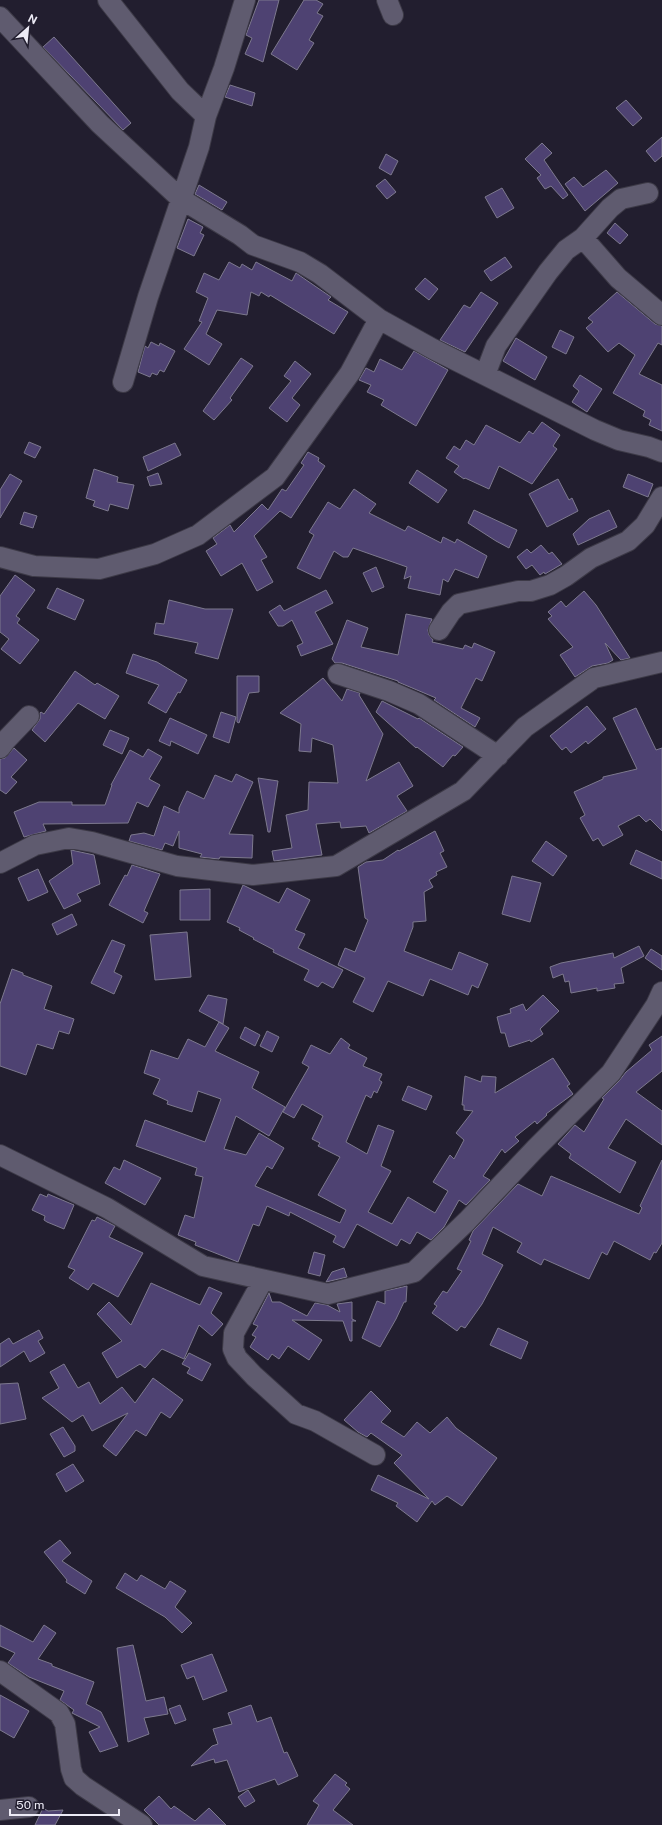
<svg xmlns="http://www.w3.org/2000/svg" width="662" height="1825" viewBox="0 0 662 1825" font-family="'Public Sans',sans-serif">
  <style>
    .building { fill: #4e4272; stroke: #7d798e }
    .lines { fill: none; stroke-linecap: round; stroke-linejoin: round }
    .minor-casing { stroke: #3d3a47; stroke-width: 22 }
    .minor { stroke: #5f5b6f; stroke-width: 20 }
  </style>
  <rect width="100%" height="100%" fill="#221e2f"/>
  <path class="building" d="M259 0H279L263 62 245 54 252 38 246 35Z
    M304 0H316L323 4 317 13 323 16 309 40 314 43 297 70 271 54Z
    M54 37 131 123 123 130 43 47Z
    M230 85 255 93 252 106 225 97Z
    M626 100 642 118 633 126 616 108Z
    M662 137V156L655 162 646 151Z
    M542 143 552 153 544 160 568 195 563 199 551 186 545 189 537 178 541 175 525 159Z
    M386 154 398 161 391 175 379 168Z
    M606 170 618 183 585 211 565 184 574 177 583 187Z
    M385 179 396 192 387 199 376 186Z
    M199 185 227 202 222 210 195 194Z
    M502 188 514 208 497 218 485 197Z
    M188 219 203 227 200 233 204 235 194 256 177 248Z
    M615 223 628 235 620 244 607 233Z
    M505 257 512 267 491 281 484 271Z
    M229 262 240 268 242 264 252 270 256 262 292 281 296 273 331 297 328 300 348 312 334 334 270 295 269 297 261 292 259 296 251 292 247 315 217 310 206 334 222 344 209 365 184 349 202 322 199 321 208 298 196 292 204 273 219 280Z
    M425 278 438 289 429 300 415 289Z
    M481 292 498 303 465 352 440 340 464 305 470 308Z
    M617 292 655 324 662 326V345L658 343 639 374 662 385V431L649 425 651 420 643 416 645 411 613 393 635 355 619 343 608 352 586 328 593 322 588 318Z
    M560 330 574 337 566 354 552 347Z
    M516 338 547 357 535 380 503 361Z
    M151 342 159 346 160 343 175 351 164 372 160 370 157 375 152 373 150 377 138 372 145 346 148 348Z
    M414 351 448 370 416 426 381 405 384 400 367 392 371 385 359 380 366 368 374 372 380 359 402 370Z
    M241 358 253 366 230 398 232 400 214 420 203 411Z
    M295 361 311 374 292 398 300 405 287 422 269 408 291 381 284 376Z
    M580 375 602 389 587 412 572 402 579 391 573 386Z
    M542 422 560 435 553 446 557 449 532 484 499 466 489 489 465 478 464 479 454 472 459 466 446 458 454 446 460 450 466 440 474 445 486 425 520 443 529 431 533 434Z
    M29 442 41 447 35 458 24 453Z
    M175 443 181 455 148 471 143 457Z
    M308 452 319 458 318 461 325 466 291 518 280 511 254 536 267 557 261 560 273 582 257 591 242 563 221 576 206 551 217 544 213 538 230 525 234 532 262 504 268 510 282 489 286 491 304 465 301 463Z
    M94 469 118 477 117 482 134 485 128 509 110 504 108 511 93 506 95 501 86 498Z
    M417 470 447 490 438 503 409 483Z
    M158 473 162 484 150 486 147 477Z
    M10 474 22 481 0 518V490Z
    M628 474 653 484 648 497 623 487Z
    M558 479 569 500 572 498 578 511 547 527 529 494Z
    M354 489 376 504 369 513 405 531 408 526 441 543 443 537 455 543 457 539 487 556 478 578 455 569 448 582 443 579 440 595 408 588 411 576 404 579 407 567 353 548 348 557H343L334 551 320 579 297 568 314 535 309 532 328 502 340 509Z
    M474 510 517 530 509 548 496 541 468 523Z
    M609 510 617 527 578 545 573 534 589 519Z
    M24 512 37 516 33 528 20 524Z
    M541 545 549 554 552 552 562 564 545 574 544 572 540 575 532 565 526 569 517 557 527 549 531 553Z
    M376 567 384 587 372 592 363 573Z
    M15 575 35 590 16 616 20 619 17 623 39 640 20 664 1 649 9 639 0 632V596Z
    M57 588 84 600 75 620 47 608Z
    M326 590 333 603 315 612 333 644 301 656 297 646 303 643 292 620 283 626H278L269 612 280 605 284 611Z
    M584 591 596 605 630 658 621 660 605 643 613 660 608 663 592 666 575 677 560 655 573 647 548 619 552 616 548 612 561 601 566 607Z
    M169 600 205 609H233L218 659 195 653 198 643 154 634 156 623 164 624Z
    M406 614 432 619 428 630 429 635 433 640 432 642 463 649 465 645 472 648 474 643 495 652 482 681 476 678 461 708 480 718 475 727 434 700 436 698 398 682V681L342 663H335L332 659 347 620 368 628 361 647 398 655Z
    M133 654 157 662 187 680 180 693 178 692 166 713 148 703 159 685 126 673Z
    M75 671 95 685 97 683 119 696 105 719 78 703 45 742 32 730 40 719V713L41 712 44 714Z
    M237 676H259V692L249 693 239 723 237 722Z
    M323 678 342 701 347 689 360 693 359 695 383 734 366 781 399 762 413 786 397 796 407 811 369 833 366 826 341 828 340 822 316 824 322 855 274 861 272 851 292 848 286 815 308 810 309 782 338 783 333 745 312 738 311 752 299 751 301 724 280 713Z
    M382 701 418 719 419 718 463 747 455 756 453 755 443 767 417 747 416 748 376 712Z
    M587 706 606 729 588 744 586 741 571 753 566 747 562 750 550 736Z
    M636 708 656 750 662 748V831L650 819 646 822 639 815 618 826 623 835 603 846 598 838 593 841 580 818 585 815 574 792 603 779V777L637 769 613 718Z
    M221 712 236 717 229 743 213 737Z
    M170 718 207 735 198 754 171 741 170 746 159 741Z
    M110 730 129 738 122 754 103 745Z
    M14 748 27 760 11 777 17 782 6 794 0 790V759L5 758Z
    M148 749 162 757 149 779 160 785 148 807 137 802 128 823 43 824 46 831 24 837 14 812 39 802H72V805H105L112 785H111L130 750 143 757Z
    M236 774 253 782 229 834 253 835 252 858 220 857 219 859 200 857 202 854 179 848V831L173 846 165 843 162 850 129 841 131 835 144 833 154 836 164 806 179 813V808L187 791 204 799 215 775 232 782Z
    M258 778 278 781 270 832H268Z
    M435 831 444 851 440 853 447 867 436 872 437 875 429 880 433 887 424 892 426 921 413 922V927L404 951 452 970 459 952 488 964 478 988 472 985 468 995 430 979 423 996 388 981 373 1012 353 1002 365 978 338 965 345 948 355 952 368 920 365 918 358 867 366 862 383 860 398 850 399 851Z
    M546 841 567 856 553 876 532 861Z
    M71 850 94 855 100 884 77 894 81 901 64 909 49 881 73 864Z
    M636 850 662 862V879L630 864Z
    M132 865 160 874 144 911 148 913 143 923 109 905 125 875 127 876Z
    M38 869 48 892 28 901 18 878Z
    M512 876 541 883 530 922 502 914Z
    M243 885 279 903 287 888 310 900 295 930 305 934 298 948 343 970 333 988 322 982 318 987 304 980 309 970 273 952 274 950 253 939 254 938 239 930 240 928 227 922Z
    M210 889V920H180V890Z
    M72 914 77 925 57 935 52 924Z
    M187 932 191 977 155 980 150 935Z
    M112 940 125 945 114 972 122 976 114 994 91 983Z
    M639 946 644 956 621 968 624 983 614 984 615 988 597 991V988L571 993 569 981 565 982 563 974 553 978 550 967 561 963 613 953 614 958Z
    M651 949 662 956V970L645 958Z
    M12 969 23 973V975L52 986 44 1009 74 1019 69 1034 59 1031 53 1049 37 1044 26 1075 0 1066V1004Z
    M208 995 227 999 223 1024 199 1011Z
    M543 995 559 1011 540 1029 543 1034 531 1042 530 1040 509 1047 505 1033H501L497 1017 511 1013 510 1009 523 1004 526 1011Z
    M219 1022 229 1028 215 1051 259 1072 252 1088 285 1107 269 1136 236 1116 224 1149 246 1155 259 1133 284 1148 272 1169 267 1166 255 1186 340 1223 346 1210 318 1195 340 1157 318 1146 320 1143 312 1139 323 1116 302 1104 294 1118 283 1112 309 1067 302 1063 311 1045 330 1054 341 1038 350 1045 348 1048 367 1058 363 1066 382 1074 379 1080 382 1082 377 1093 374 1091 371 1098 366 1095 346 1142 367 1154 378 1125 394 1131 381 1166 391 1171 368 1212 392 1224 408 1197 435 1213 448 1191 433 1182 450 1155 454 1159 464 1140 456 1133 473 1111 464 1110V1105H462L465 1076 481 1082 482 1076 496 1077 495 1093 553 1058 570 1084 567 1086 573 1094 546 1114 547 1115 537 1124 535 1121 515 1137 519 1141 505 1153 502 1149 483 1176 490 1180 466 1205 459 1200 444 1227 431 1240 417 1232 410 1244 401 1239 397 1246 357 1224 344 1248 333 1242 336 1236 290 1212 289 1216 267 1206 259 1226 253 1224 238 1262 195 1245 196 1242 178 1235 185 1215 194 1218 203 1177 195 1175 197 1168 136 1146 145 1120 205 1142 221 1099 198 1091 192 1112 167 1104 168 1101 153 1094 160 1079 144 1073 151 1050 178 1059 188 1039 205 1047Z
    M245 1027 260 1035 255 1046 240 1038Z
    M267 1031 279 1037 272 1052 260 1046Z
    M662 1036V1071L636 1092 662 1111V1145L626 1119 608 1148 636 1162 620 1193 569 1158 571 1154 558 1144 575 1125 584 1132 604 1099 602 1098 619 1081 626 1072 652 1050 649 1045Z
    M408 1086 432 1096 426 1110 402 1100Z
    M124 1160 161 1178 145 1205 105 1183 114 1167 120 1170Z
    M662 1160V1243L656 1253 654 1252 650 1260 614 1241 607 1255 602 1252 589 1279 544 1259 541 1265 517 1252 522 1243 493 1227 482 1254 503 1265 482 1304 465 1328 461 1326 457 1331 432 1313 437 1306 434 1304 443 1291 447 1293 462 1271 457 1269 471 1241 469 1240 473 1231 518 1184 542 1196 551 1176 639 1214 642 1208 640 1206Z
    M40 1194 47 1197 48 1194 74 1205 64 1229 47 1222 44 1220 45 1216 32 1210Z
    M97 1217 115 1226 109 1237 143 1253 118 1297 93 1283 88 1290 69 1278 75 1270 68 1267 92 1220 95 1221Z
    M314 1252 325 1255 320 1276 308 1273Z
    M344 1268 347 1277 326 1282 332 1272Z
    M151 1283 200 1305 209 1287 222 1293 211 1313 223 1324 212 1336 199 1325 184 1359 162 1349 145 1368 140 1364 117 1378 102 1353 122 1341 97 1314 109 1302 131 1325Z
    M407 1286 406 1302H404L396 1319 380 1347 362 1338 377 1301 385 1304V1291Z
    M269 1293 272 1302H280L307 1316 315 1303 327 1305 340 1312 337 1304 352 1302V1319L356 1321H352V1341H350L343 1321 292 1320 322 1340 309 1360 288 1346 279 1359 272 1354 268 1360 250 1347 256 1337 252 1335 258 1326 253 1324Z
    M498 1328 528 1342 521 1359 490 1345Z
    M39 1330 43 1338 38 1341 45 1353 30 1362 24 1351 0 1367V1344L9 1338 13 1344Z
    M189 1353 211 1364 202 1381 187 1373 190 1368 182 1364Z
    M64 1364 78 1388 89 1382 100 1404 122 1387 135 1403 153 1378 183 1400 170 1418 161 1412 146 1436 136 1430 116 1456 103 1446 128 1413 92 1431 83 1415 72 1422 42 1398 59 1388 50 1372Z
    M18 1383 26 1419 0 1424V1384Z
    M371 1391 391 1411 381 1422 404 1437 417 1422 430 1433 447 1417 456 1428 497 1458 462 1506 447 1496 435 1505 432 1501 417 1522 396 1506 398 1503 371 1490 378 1475 429 1499 394 1463 402 1455 371 1433 367 1437 358 1432 344 1420Z
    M63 1427 75 1446V1451L64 1457 50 1434Z
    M73 1464 84 1481 66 1492 56 1474Z
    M60 1540 71 1553 62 1561 92 1581 85 1594 66 1582 67 1580 44 1552Z
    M125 1573 137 1581 141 1575 165 1589 170 1581 186 1591 175 1607 192 1623 182 1633 165 1617 116 1588Z
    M0 1625 33 1642 44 1625 56 1633 38 1659 52 1664V1666L94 1682 86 1704 101 1712 118 1746 100 1752 89 1732 100 1727 72 1713 74 1710 60 1700 64 1691 29 1677 8 1663 15 1653 0 1646Z
    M133 1645 146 1701 164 1697 168 1714 144 1718 149 1734 128 1742 117 1648Z
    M212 1654 227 1691 203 1700 194 1676 187 1679 181 1665Z
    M0 1695 29 1711 14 1738 0 1730Z
    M180 1705 186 1720 175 1724 169 1709Z
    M251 1705 257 1722 271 1717 284 1753 287 1752 298 1776 278 1785 275 1779 239 1792 227 1760 215 1763 214 1759 191 1766 212 1746 218 1744 213 1729 232 1724 228 1713Z
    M335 1774 347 1783 345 1785 350 1789 333 1810 353 1825H307L319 1805 313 1801Z
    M248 1790 255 1801 245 1807 238 1797Z
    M159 1796 171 1809 174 1806 195 1821 209 1808 226 1825H159L144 1810Z
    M43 1808 48 1811 63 1810 55 1825H35Z"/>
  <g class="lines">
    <g class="minor-casing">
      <path id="minor" d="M108 0 180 91 206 116
        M387 0 393 15
        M0 17 100 124 181 199 240 235 253 245 300 262 320 274 379 319 433 349 595 430 619 440 649 447 662 452
        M583 238 618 278 662 315
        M485 375 496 346 548 272 566 250 583 238 610 208 621 199 648 193
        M123 382 148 297 199 147 206 116 224 68 245 0
        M0 557 34 566 99 569 155 554 198 535 275 477 350 373 379 319
        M439 630 451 612 459 604 518 591H531L550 585 566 576 591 558 628 541 645 525 662 497
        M338 674 389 691 419 704 498 756
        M0 748 6 740 29 716
        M0 863 35 845 69 838 92 842 177 866 253 875 336 866 463 791 525 727 594 678 662 662
        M0 1155 107 1208 203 1266 328 1294 414 1272 467 1221 535 1149 611 1073 656 1005 662 992
        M263 1280 234 1333 233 1349 237 1358 254 1376 296 1414 315 1421 375 1455
        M0 1671 59 1713 65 1724 71 1769 74 1778 83 1786 142 1825
        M0 1810 29 1807"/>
    </g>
    <use href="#minor" class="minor"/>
  </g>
  <g transform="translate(28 28) rotate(27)" stroke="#221e2f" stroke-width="3" paint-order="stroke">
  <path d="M0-3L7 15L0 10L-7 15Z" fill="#eceaf5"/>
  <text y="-6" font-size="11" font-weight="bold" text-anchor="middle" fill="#eceaf5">N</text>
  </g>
  <path d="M10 1809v6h109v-6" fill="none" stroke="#eceaf5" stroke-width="2"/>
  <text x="16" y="1809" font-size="12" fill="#eceaf5" stroke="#221e2f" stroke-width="3" paint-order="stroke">50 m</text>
</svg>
